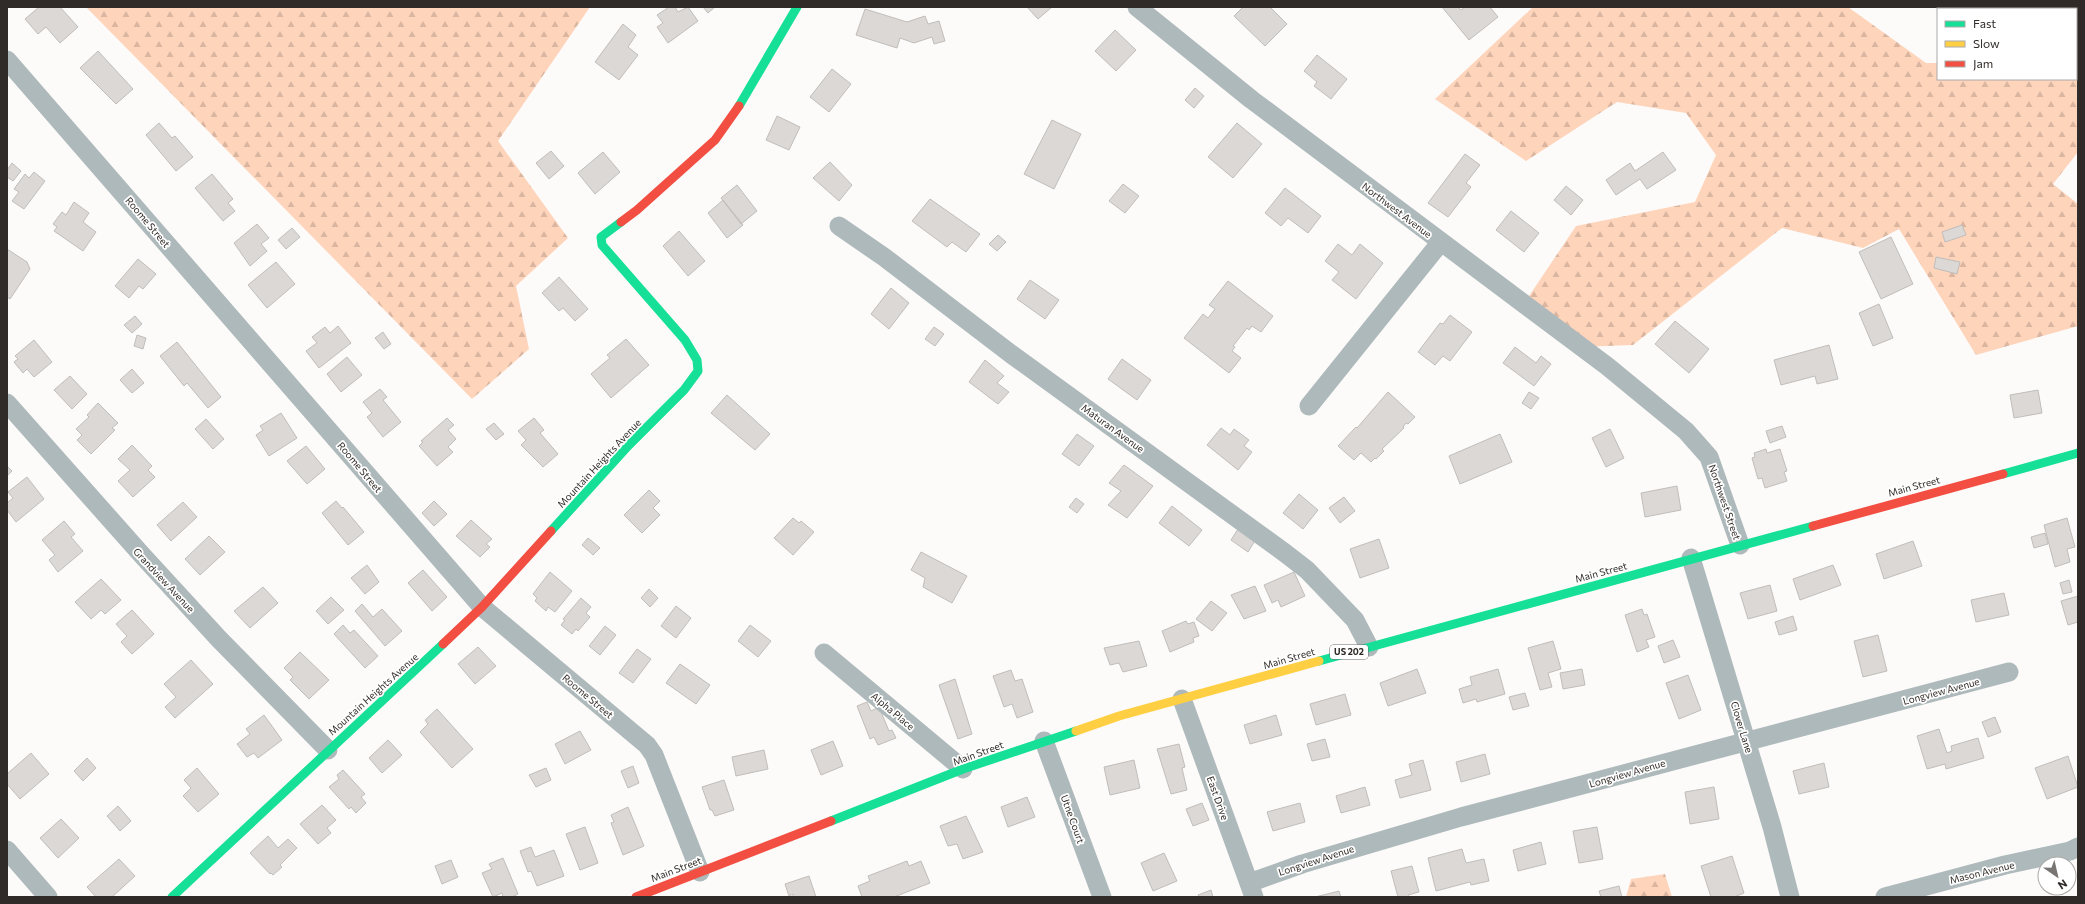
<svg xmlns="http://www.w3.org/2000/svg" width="2085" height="904" viewBox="0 0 2085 904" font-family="Commissioner,sans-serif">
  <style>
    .forest { fill: url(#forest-firs) }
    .building { fill: #dbd8d5; stroke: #c0bdbb }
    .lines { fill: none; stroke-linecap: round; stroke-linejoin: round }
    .street { stroke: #aeb9bb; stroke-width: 19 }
    .fast { stroke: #16e098; stroke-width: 9 }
    .slow { stroke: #ffcf43; stroke-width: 9 }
    .jam { stroke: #f24e42; stroke-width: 9 }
    .labels { text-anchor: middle; stroke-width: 3.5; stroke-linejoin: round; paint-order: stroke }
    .shield { fill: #fff; stroke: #6e6b68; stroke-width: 1 }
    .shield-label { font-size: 9px; font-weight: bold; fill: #302b28 }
    .street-label { font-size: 10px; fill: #302b28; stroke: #fff }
  </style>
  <defs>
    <pattern id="forest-firs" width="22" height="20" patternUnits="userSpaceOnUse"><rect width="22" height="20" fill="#fed4bb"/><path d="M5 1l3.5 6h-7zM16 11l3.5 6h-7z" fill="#dab6a1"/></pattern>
  </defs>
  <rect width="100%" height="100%" fill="#fdfbf9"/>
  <path class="forest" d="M86 7H590L498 141 568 238 516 286 529 349 472 399Z
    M1533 7H1848L1926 63H1938V79H2076V9H2056L2059 7H2078V152L2053 184 2078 204V326L1976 355 1899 229 1863 248 1782 228 1633 345 1579 347 1523 305 1576 226 1695 202 1716 155 1686 113 1617 102 1526 161 1435 99Z
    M1665 874 1672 897H1626L1631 879Z"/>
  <path class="building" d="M39 7H60L78 27 60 43 46 27 38 34 25 19Z
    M669 7H675L678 12 688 7 698 21 668 43 657 27 663 23 657 15Z
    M703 7H715L708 13Z
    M1027 7H1052L1038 19Z
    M1243 7H1270L1287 24 1265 46 1234 16Z
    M1442 7H1458L1461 10 1465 7H1490L1498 17 1469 40Z
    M865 9 907 22 925 16 928 24 939 21 945 41 934 44 932 37 914 43 900 38 897 48 856 35Z
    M623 24 636 35 628 47 638 55 619 80 595 62Z
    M1115 30 1136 50 1116 71 1095 51Z
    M98 51 133 89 116 104 80 68Z
    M1317 55 1347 79 1331 99 1314 86 1317 82 1304 71Z
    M832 69 851 84 829 112 810 97Z
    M1195 88 1204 96 1194 108 1185 100Z
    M777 116 800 127 789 150 766 140Z
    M1052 120 1081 134 1054 189 1024 174Z
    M159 123 172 138 175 136 193 157 176 171 146 135Z
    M1237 123 1262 144 1233 178 1208 157Z
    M551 151 564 166 549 179 536 163Z
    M603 152 620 172 595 194 578 173Z
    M1663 152 1676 170 1647 189 1640 179 1616 195 1606 180 1630 163 1635 171Z
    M1465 154 1480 165 1466 183 1471 187 1448 217 1428 203Z
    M830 162 852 185 839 201 813 178Z
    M12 163 21 171 13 181 7 177V170Z
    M34 172 45 181 24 209 12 201 19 192 14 189 25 174 29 178Z
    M212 174 233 199 228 203 235 211 223 221 195 188Z
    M1123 184 1139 196 1125 213 1109 201Z
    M737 185 757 211 741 224 721 198Z
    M1566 186 1583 200 1571 215 1554 200Z
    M1285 188 1321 216 1308 233 1288 218 1281 226 1265 213Z
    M930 199 980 234 966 252 952 242 947 247 912 221Z
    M723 200 743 225 727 238 708 213Z
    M74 202 89 213 83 222 96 232 83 251 54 231 57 227 53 224 62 212 66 215Z
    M1511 211 1539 233 1524 252 1496 230Z
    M257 224 269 238 261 244 267 251 250 266 234 243Z
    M1962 225 1966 235 1945 242 1942 232Z
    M292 228 300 237 286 249 278 240Z
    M679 231 705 261 688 276 663 246Z
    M998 235 1006 242 997 251 989 244Z
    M1891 237 1913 284 1881 299 1859 252Z
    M1338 244 1352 255 1360 244 1383 263 1356 299 1332 280 1339 272 1325 261Z
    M7 249 27 262 30 269 10 299 7 297Z
    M1936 257 1960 262 1957 274 1934 268Z
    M138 259 156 274 143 289 139 286 129 298 115 286Z
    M276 262 295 284 267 308 248 285Z
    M559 277 588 309 575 321 563 308 559 311 542 293Z
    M1030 280 1059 300 1045 319 1017 299Z
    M1228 281 1273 316 1261 332 1252 326 1249 330 1247 328 1233 346 1235 347 1232 351 1241 358 1229 373 1184 338 1203 314 1208 318 1215 309 1209 305Z
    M891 288 909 303 889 329 871 314Z
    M1879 304 1893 338 1873 346 1859 313Z
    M1450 315 1472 332 1450 361 1443 356 1435 365 1418 352 1440 323 1443 324Z
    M135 316 142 324 132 333 124 325Z
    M1675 321 1709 349 1689 373 1655 344Z
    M338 326 351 343 319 368 306 351 317 343 312 337 325 327 330 333Z
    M934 327 944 334 935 346 925 339Z
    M383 332 391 344 384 349 375 338Z
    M137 335 146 338 143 349 134 346Z
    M626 339 649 365 611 398 591 374 610 358 607 355Z
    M34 340 52 362 34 377 27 369 23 373 14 362 18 359 15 356Z
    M177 342 221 397 208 408 187 383 184 386 160 356Z
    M1829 345 1838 379 1817 384 1815 376 1781 385 1774 360Z
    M1515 347 1536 363 1541 356 1551 364 1534 386 1503 363Z
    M347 357 362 375 341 392 327 374Z
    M1122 359 1151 380 1137 400 1108 379Z
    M985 360 1004 376 997 383 1009 392 998 404 969 382Z
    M132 369 144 383 132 393 120 380Z
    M70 376 87 394 72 409 54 390Z
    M380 389 387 397 383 400 401 422 383 437 367 417 372 413 363 402Z
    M2038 390 2042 413 2014 418 2010 395Z
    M1388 392 1415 417 1408 424 1406 423 1403 427 1404 428 1382 449 1384 451 1376 459 1375 458 1371 462 1361 453 1354 460 1338 446 1356 427 1357 428Z
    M1529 392 1539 398 1531 409 1522 403Z
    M727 395 770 434 755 450 711 413Z
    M98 403 118 423 112 428 115 430 91 454 77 440 82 435 76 429 89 417 87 415Z
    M281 413 297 438 269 456 256 435 263 430 260 426Z
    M447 418 454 425 448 430 456 439 448 447 453 452 437 466 419 446 423 442 421 441Z
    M534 418 544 430 540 433 558 454 543 467 521 445 526 440 518 431Z
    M206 419 224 439 213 449 195 429Z
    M494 423 504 434 496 440 486 429Z
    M1782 426 1786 437 1770 443 1766 431Z
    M1221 428 1230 435 1234 429 1249 440 1244 446 1252 452 1238 470 1207 445Z
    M1610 429 1624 458 1606 467 1592 438Z
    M1077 434 1094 446 1079 466 1062 454Z
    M1500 434 1512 462 1460 484 1449 456Z
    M132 445 152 466 148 470 155 477 133 497 118 481 130 470 118 459Z
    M306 446 325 469 307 484 287 461Z
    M1766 449 1767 453 1780 449 1787 471 1784 472 1787 481 1765 488 1762 478 1758 479 1752 458 1755 457 1754 453Z
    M1124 465 1153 486 1127 518 1108 505 1121 491 1109 483Z
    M7 466 12 471 7 476Z
    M27 477 44 499 16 522 7 510V503L13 498 8 492Z
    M1677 486 1681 510 1645 517 1641 493Z
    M649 490 660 501 653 508 660 515 642 533 624 515Z
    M1299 494 1318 510 1303 529 1283 513Z
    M1344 497 1355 511 1340 523 1329 508Z
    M1076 498 1084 504 1077 513 1069 507Z
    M336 501 342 508 343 507 364 532 348 545 322 513Z
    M434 501 447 514 434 526 422 513Z
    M183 502 197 517 171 541 157 525Z
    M1172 506 1202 530 1189 546 1159 523Z
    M793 518 799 523 801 521 814 532 793 555 774 538Z
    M2067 518 2075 547 2067 549 2070 562 2055 567 2044 525Z
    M471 520 492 539 486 544 490 547 480 557 456 536Z
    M64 521 75 534 71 537 83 551 58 572 49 560 55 555 42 540Z
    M1240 526 1256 539 1248 552 1231 540Z
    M2045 533 2048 544 2034 548 2031 537Z
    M209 536 225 552 200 575 185 559Z
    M588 538 600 548 593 555 582 545Z
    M1379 539 1389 568 1360 578 1350 549Z
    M1913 541 1922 566 1884 579 1876 554Z
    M921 552 967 576 952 603 923 587 925 578 911 570Z
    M367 565 379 582 365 594 351 578Z
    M1833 565 1841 585 1800 600 1793 579Z
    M423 570 447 597 432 611 408 583Z
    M550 572 572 591 555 612 548 607 546 611 535 601 537 598 533 594Z
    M1294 572 1305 596 1281 607 1278 600 1272 603 1264 585Z
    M101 579 121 600 105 614 101 610 91 619 75 602Z
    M2069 580 2072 592 2063 594 2060 583Z
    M1770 585 1777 611 1748 619 1740 593Z
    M1255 586 1266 611 1244 619 1231 595Z
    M263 587 278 603 250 628 234 611Z
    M649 589 658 598 650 607 641 598Z
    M2004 593 2009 615 1976 622 1971 600Z
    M2078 596V622L2068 625 2061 601Z
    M331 597 344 610 328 624 316 611Z
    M581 598 591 607 586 613 590 617 578 631 576 629 572 634 561 625 565 620 563 619Z
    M1211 601 1227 613 1212 631 1196 619Z
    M362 604 373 617 382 609 402 631 385 646 355 611Z
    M676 606 691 618 676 638 661 626Z
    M1642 609 1644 615 1647 614 1655 637 1646 640 1649 647 1637 652 1625 615Z
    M132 610 154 634 132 654 121 642 127 636 116 624Z
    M1793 616 1797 630 1779 635 1775 622Z
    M1186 621 1188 624 1194 622 1199 636 1193 638 1194 642 1170 652 1162 631Z
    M343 625 350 633 354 630 378 656 365 668 334 634Z
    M750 625 771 641 758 657 738 641Z
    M605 626 616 635 600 655 589 646Z
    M1878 635 1887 671 1863 677 1854 641Z
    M1673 640 1680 657 1664 663 1658 646Z
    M1139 641 1147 666 1123 672 1119 663 1110 665 1104 648Z
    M1553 641 1561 669 1548 673 1552 687 1540 690 1528 648Z
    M478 647 496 666 475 684 458 664Z
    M637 649 651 659 633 683 619 673Z
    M300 652 329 680 309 699 290 680 293 677 284 668Z
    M191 660 213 684 175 718 165 707 176 697 164 684Z
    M680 664 710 685 696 704 666 683Z
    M1417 669 1426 693 1388 706 1380 683Z
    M1498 669 1505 694 1477 702 1476 699 1463 703 1459 689 1472 685 1470 677Z
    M1582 669 1585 685 1563 689 1560 673Z
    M1011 670 1015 681 1022 679 1033 712 1017 718 1012 704 1004 707 993 676Z
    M1688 675 1701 710 1679 719 1666 683Z
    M955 679 972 734 958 739 939 685Z
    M1525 693 1529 706 1513 710 1509 697Z
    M1345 694 1351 715 1316 725 1310 704Z
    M867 702 871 711 879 707 889 731 892 730 896 738 878 745 874 737 870 739 857 706Z
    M437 709 473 749 452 768 420 732 428 724 425 720Z
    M264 715 282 740 258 758 254 753 247 757 237 744 250 734 246 729Z
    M1276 715 1282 735 1250 744 1244 725Z
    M1995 717 2001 732 1988 737 1982 722Z
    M1939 729 1947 753 1952 751 1951 746 1978 738 1984 758 1946 769 1945 764 1927 769 1917 736Z
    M580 731 591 750 565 764 555 744Z
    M1325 739 1330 757 1312 761 1307 744Z
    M388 740 402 755 382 773 369 758Z
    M833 741 843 766 821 775 811 750Z
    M1179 744 1185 767 1182 768 1187 790 1171 794 1157 749Z
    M764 750 768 769 736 776 732 757Z
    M31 753 49 774 20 799 7 784V774Z
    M1485 754 1490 774 1461 782 1456 762Z
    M2068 756 2078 787 2047 799 2035 768Z
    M87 758 96 768 83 781 74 771Z
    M1134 760 1140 788 1110 795 1104 767Z
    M1423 760 1431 790 1400 798 1395 780 1412 775 1409 764Z
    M1824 763 1829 787 1799 794 1793 771Z
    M633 766 639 783 628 788 621 771Z
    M197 768 219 794 198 812 183 796 191 788 184 780Z
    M546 768 551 780 536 787 529 775Z
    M343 770 365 794 361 797 366 803 356 813 351 807 349 809 329 787 339 779 337 775Z
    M724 780 734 810 715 816 712 810H710L702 787Z
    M1365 787 1370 805 1341 813 1336 796Z
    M1714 787 1719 819 1690 824 1685 792Z
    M1027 797 1035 817 1008 827 1001 807Z
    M1202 803 1209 820 1193 826 1186 809Z
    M1300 803 1305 822 1273 831 1267 812Z
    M322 805 336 820 327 828 331 833 318 844 300 824Z
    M118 806 131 821 120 831 107 816Z
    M628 807 644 846 623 855 611 823 614 822 611 815Z
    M966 816 983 852 963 859 957 844 948 846 940 826Z
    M61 819 79 838 58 858 40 838Z
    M585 827 598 863 580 870 566 834Z
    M1597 827 1603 859 1579 863 1573 831Z
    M268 836 278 848 288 839 297 848 280 865 282 867 273 875 271 873 270 874 250 853Z
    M1541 842 1546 864 1518 871 1513 850Z
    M531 847 535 857 554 850 564 876 537 886 531 871 528 872 520 851Z
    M1462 849 1466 863 1484 859 1489 881 1471 885 1470 882 1436 891 1428 858Z
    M1164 853 1177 881 1153 891 1141 863Z
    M1732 856 1744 893 1734 897H1711L1701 866Z
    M503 858 518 894 512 897H503L502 893 493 897 482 873 492 869 489 864Z
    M119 859 135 876 112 897H96L87 887Z
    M451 860 458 877 442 884 435 866Z
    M907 861 909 866 921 861 930 883 894 897H862L858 886 870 881 868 876Z
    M1412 866 1419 892 1408 895 1409 897H1398L1391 871Z
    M809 876 816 897H793V894L789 896 785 884Z
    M1619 886 1622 897H1601L1599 891Z
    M1211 890 1213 897H1199L1198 895Z
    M1339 891 1341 897H1315Z"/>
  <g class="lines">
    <path class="street" d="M1137 7 1252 100 1607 366 1686 431 1709 457 1740 545
      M7 60 482 607 647 745 654 755 700 872
      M839 226 884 257 1011 354 1285 553 1307 570 1355 620 1369 647
      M7 403 141 554 219 639 328 750
      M1309 406 1440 243
      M1691 558 1772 827 1790 897
      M824 653 963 769
      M1182 699 1254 897
      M1044 741 1102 897
      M7 850 48 897
      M1249 883 1302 864 1461 817 2009 672
      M1885 897 2005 865 2070 851 2078 847"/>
    <path class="fast" d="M739 106 797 7
      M2003 474 2078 453
      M551 531 628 446 684 390 698 371 697 360 685 340 602 245 601 237 621 222
      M1319 661 1813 526
      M831 821 963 769 1076 731
      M172 897 443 644"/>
    <path class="slow" d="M1076 731 1119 716 1319 661"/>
    <path class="jam" d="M621 222 637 210 715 140 739 106
      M1813 526 2003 474
      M443 644 482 607 551 531
      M636 897 831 821"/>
  </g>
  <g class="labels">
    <rect class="shield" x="1330" y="645" width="38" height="14" rx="3"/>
    <g class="shield-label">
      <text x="1349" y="655">US 202</text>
    </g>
    <g class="street-label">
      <text transform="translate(1397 210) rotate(37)" y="4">Northwest Avenue</text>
      <text transform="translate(148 222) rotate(50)" y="4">Roome Street</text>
      <text transform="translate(1113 428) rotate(36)" y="4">Maturan Avenue</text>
      <text transform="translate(599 463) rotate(-47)" y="4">Mountain Heights Avenue</text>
      <text transform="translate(360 467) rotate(50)" y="4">Roome Street</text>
      <text transform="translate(1914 486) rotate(-15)" y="4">Main Street</text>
      <text transform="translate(1725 502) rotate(71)" y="4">Northwest Street</text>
      <text transform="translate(1601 572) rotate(-15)" y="4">Main Street</text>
      <text transform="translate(164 580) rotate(47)" y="4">Grandview Avenue</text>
      <text transform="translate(1289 658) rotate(-16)" y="4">Main Street</text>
      <text transform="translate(1941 691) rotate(-15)" y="4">Longview Avenue</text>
      <text transform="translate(373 694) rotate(-42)" y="4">Mountain Heights Avenue</text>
      <text transform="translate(588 696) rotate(40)" y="4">Roome Street</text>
      <text transform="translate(893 711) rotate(40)" y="4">Alpha Place</text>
      <text transform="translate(1742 727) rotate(73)" y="4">Clover Lane</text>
      <text transform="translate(978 753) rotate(-20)" y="4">Main Street</text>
      <text transform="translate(1627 773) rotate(-16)" y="4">Longview Avenue</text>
      <text transform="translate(1218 798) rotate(70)" y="4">East Drive</text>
      <text transform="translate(1073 819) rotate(70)" y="4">Utne Court</text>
      <text transform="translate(1316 860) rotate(-18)" y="4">Longview Avenue</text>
      <text transform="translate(676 869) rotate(-21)" y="4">Main Street</text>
      <text transform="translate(1982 872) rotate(-14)" y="4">Mason Avenue</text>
    </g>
  </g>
  <rect width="2085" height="904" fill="none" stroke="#302b28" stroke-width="16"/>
  <rect x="1937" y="8" width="140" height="72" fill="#ffffff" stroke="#acaaa9"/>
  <rect x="1945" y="21" width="20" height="6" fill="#16e098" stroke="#acaaa9"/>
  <text x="1973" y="28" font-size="12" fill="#302b28">Fast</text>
  <rect x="1945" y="41" width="20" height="6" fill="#ffcf43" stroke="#acaaa9"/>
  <text x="1973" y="48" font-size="12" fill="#302b28">Slow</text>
  <rect x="1945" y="61" width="20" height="6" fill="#f24e42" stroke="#acaaa9"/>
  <text x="1973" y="68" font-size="12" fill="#302b28">Jam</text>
  <g transform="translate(2057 876) rotate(146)"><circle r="19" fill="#ffffff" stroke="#acaaa9"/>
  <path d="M0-3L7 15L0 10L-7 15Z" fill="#787471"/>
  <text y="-6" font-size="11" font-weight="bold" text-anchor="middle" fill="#302b28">N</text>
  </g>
</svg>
